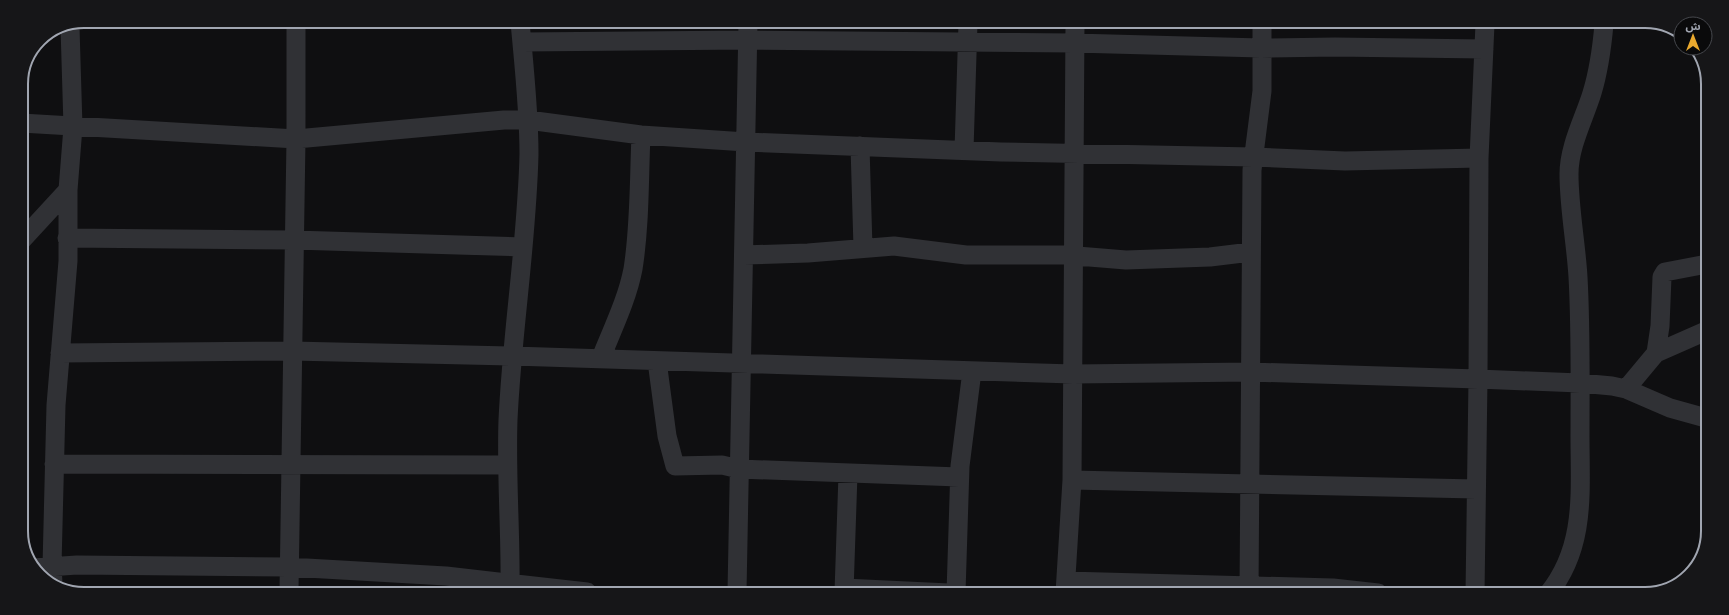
<svg xmlns="http://www.w3.org/2000/svg" width="1729" height="615" viewBox="0 0 1729 615" font-family="'Exo 2','Noto Sans Arabic',sans-serif">
  <style>
    .lines { fill: none; stroke-linecap: round; stroke-linejoin: round }
    .minor { stroke: #303135; stroke-width: 19 }
    .rim { fill: none; stroke: #a1a6b1; stroke-width: 2 }
  </style>
  <rect width="100%" height="100%" fill="#0f0f11"/>
  <g class="lines">
    <path class="minor" d="M522 42 747 40 1074 43 1261 48 1335 47 1484 49
      M21 123 296 139 504 120H528L641 135 746 142 1001 152 1253 157 1345 161 1479 158
      M860 146 863 248
      M964 150 968 23
      M67 238 294 240 523 247
      M21 241 68 190
      M744 255 808 253 894 246 966 255H1065L1126 260 1210 257 1251 252
      M60 353 292 351 513 356 1073 374 1251 372 1478 379 1580 383 1612 386 1626 389 1670 408 1706 418
      M1656 353 1706 331
      M601 358C612 330 627 300 633 269 640 225 639 179 641 135
      M657 361 667 436 675 466 722 465 739 469 959 477
      M1626 389 1656 353 1660 326 1662 277 1665 272 1707 264
      M54 464 507 465
      M1072 480 1476 489
      M33 568 77 565 289 567 446 576 587 592
      M1066 581 1333 588 1378 593
      M53 583 52 566 56 405 68 261V190L73 127 70 27
      M844 588 949 593
      M289 591 296 139V21
      M510 592C511 534 506 477 508 420 512 331 527 243 529 154 529 110 524 66 520 22
      M737 592 748 22
      M844 592 848 474
      M956 593 960 466 972 371
      M1065 593 1072 480 1075 23
      M1249 593 1252 170 1262 91V23
      M1475 594 1478 379 1479 158 1485 24
      M1548 594C1586 547 1580 493 1580 437 1580 384 1581 330 1578 277 1576 243 1569 208 1569 174 1569 146 1584 119 1592 93 1599 70 1602 47 1604 24"/>
  </g>
  <path d="M0 0H1729V615H0ZM84 28H1645A56 56 0 0 1 1701 84V531A56 56 0 0 1 1645 587H84A56 56 0 0 1 28 531V84A56 56 0 0 1 84 28Z" fill="#161618" fill-rule="evenodd"/>
  <path class="rim" d="M84 28H1645A56 56 0 0 1 1701 84V531A56 56 0 0 1 1645 587H84A56 56 0 0 1 28 531V84A56 56 0 0 1 84 28Z"/>
  <g transform="translate(1693 36)"><circle r="19" fill="#0a0a0b" stroke="#46484d"/>
  <path d="M0-3L7 15L0 10L-7 15Z" fill="#eaa92e"/>
  <text y="-6" font-size="11" font-weight="bold" text-anchor="middle" fill="#a1a6b1">ش</text>
  </g>
</svg>
